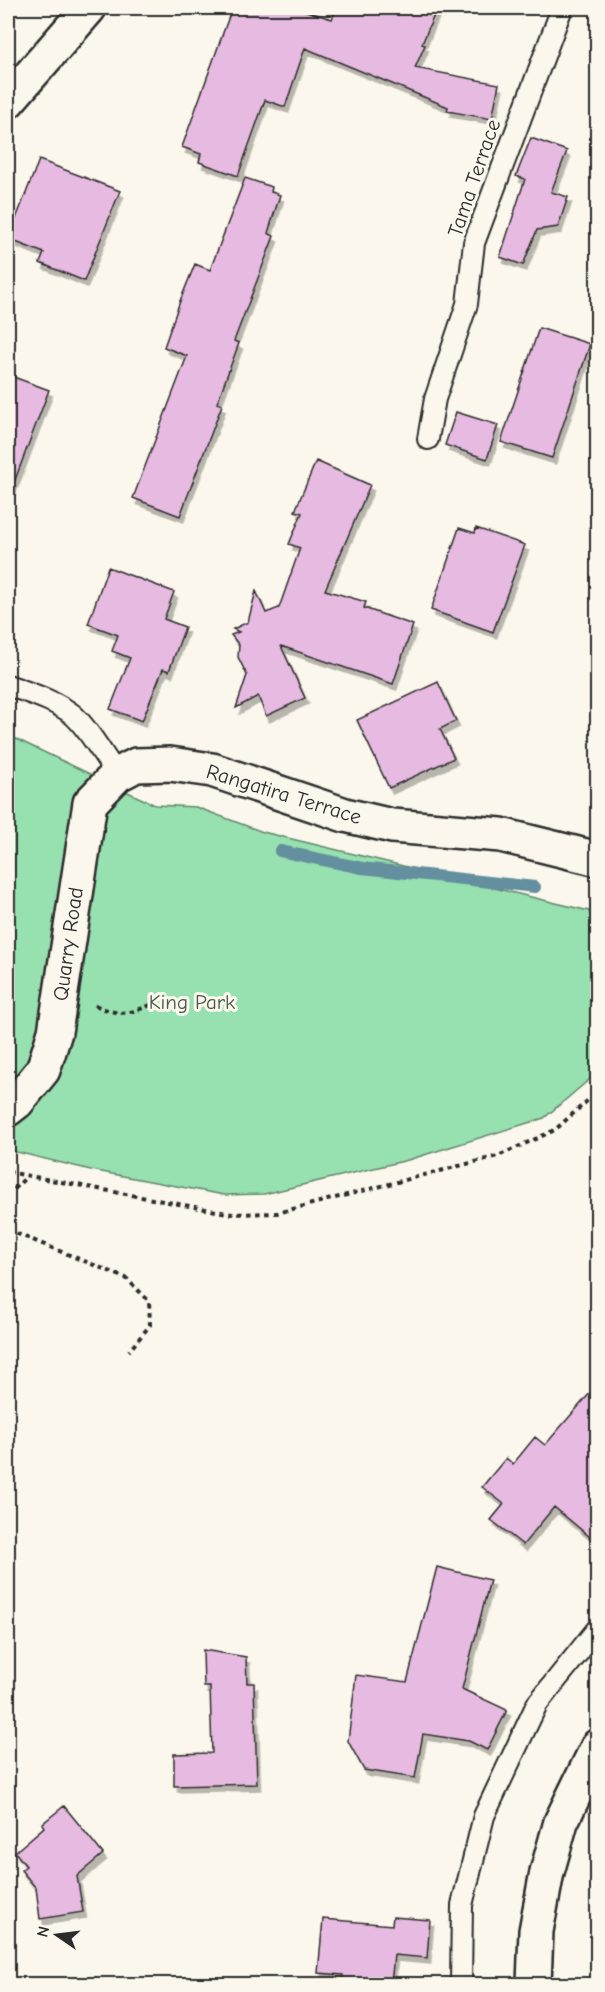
<svg xmlns="http://www.w3.org/2000/svg" width="605" height="1992" viewBox="0 0 605 1992" font-family="'Comic Neue',sans-serif">
  <style>
    .green { fill: #97e0af; stroke: #61866d; stroke-width: 1.5 }
    .lines { fill: none; stroke-linecap: round; stroke-linejoin: round }
    .stream { stroke: #638f9e; stroke-width: 12 }
    .building { fill: #e7bbe1; stroke: #2b2b2b; stroke-width: 1.5; filter: url(#shadow) }
    .lane-casing { stroke: #2b2b2b; stroke-width: 24 }
    .street-casing { stroke: #2b2b2b; stroke-width: 38 }
    .secondary-casing { stroke: #2b2b2b; stroke-width: 38 }
    .path { stroke: #2b2b2b; stroke-width: 4; stroke-dasharray: 4.5 4.5; stroke-linecap: butt }
    .lane { stroke: #fbf7ec; stroke-width: 20 }
    .street { stroke: #fbf7ec; stroke-width: 33 }
    .secondary { stroke: #fbf7ec; stroke-width: 33 }
    .labels { text-anchor: middle; stroke-width: 6; stroke-linejoin: round; paint-order: stroke }
    .street-label { font-size: 21px; fill: #2b2b2b; stroke: #fbf7ec }
    .park-label { font-size: 21px; fill: #46584c; stroke: #fbf7ec }
  </style>
  <defs>
    <filter id="shadow"><feDropShadow dx="3.5" dy="6" stdDeviation="0" flood-color="#0004"/></filter>
  </defs>
  <rect width="100%" height="100%" fill="#fbf7ec"/>
  <filter id="ink" filterUnits="userSpaceOnUse"><feTurbulence type="fractalNoise" baseFrequency=".0167" numOctaves="2"/><feDisplacementMap in="SourceGraphic" scale="12" xChannelSelector="R" yChannelSelector="G"/><feConvolveMatrix kernelMatrix="1 2 1 2 8 2 1 2 1" color-interpolation-filters="sRGB"/></filter>
  <g filter="url(#ink)">
    <path class="green" d="M8 735 155 805 196 807 263 832 589 911 597 933V1073L544 1118 408 1160 264 1194 224 1195 91 1170 8 1150Z"/>
    <g class="lines">
      <path class="stream" d="M280 851 362 868 535 887"/>
    </g>
    <path class="building" d="M232 8H296L332 19 337 8H437L422 44 425 45 415 68 499 84 492 119 447 111 448 107 305 48 285 107 265 100 238 176 199 162 201 154 182 147Z
      M531 138 567 151 551 192 568 197 558 227 537 230 523 265 500 257 525 179 516 176Z
      M39 160 120 191 84 281 40 263 44 253 8 239Z
      M245 178 272 187 271 192 280 195 268 233 274 236 234 341 239 343 217 403 222 405 180 516 133 498 187 356 164 347 180 301 195 264 210 270Z
      M539 328 590 344 552 458 501 442Z
      M8 375 49 390 10 493 8 492Z
      M456 412 498 425 487 459 445 445Z
      M316 461 370 485 325 590 366 602 364 608 413 625 393 684 281 646 305 698 266 716 258 696 236 708 247 675 238 657 239 645 231 635 239 632 233 629 248 622 256 591 266 613 279 608 300 548 289 544 302 513 295 511Z
      M459 528 475 533 476 528 525 545 493 632 431 610Z
      M108 567 174 592 164 619 185 627 169 671 163 669 142 721 110 709 130 658 112 651 118 635 88 624Z
      M438 682 456 721 440 729 454 758 389 788 357 720Z
      M597 1385V1543L554 1507 523 1545 491 1520 504 1504 482 1487 506 1458 513 1464 535 1437 545 1445Z
      M437 1567 490 1580 462 1689 507 1710 487 1750 469 1741 423 1734 415 1778 364 1770 348 1741 356 1675 407 1682Z
      M203 1650 246 1657 247 1683H254L257 1784 174 1786V1754L212 1753 210 1687H204Z
      M64 1806 103 1854 77 1876 83 1912 40 1919 36 1888 21 1870 26 1866 15 1852 44 1827 42 1824Z
      M393 1917 430 1920 427 1958 394 1955 391 1984H342L343 1975 318 1973 323 1919 392 1925Z"/>
    <g class="lines">
      <g class="lane-casing">
        <path id="lane" d="M428 439 435 399 467 304 474 243 562 8
          M8 685C29 693 54 700 72 714 86 725 106 759 117 775
          M461 1984 462 1905 484 1816 537 1704 598 1628"/>
      </g>
      <g class="street-casing">
        <path id="street" d="M8 101 89 8
          M8 1109 17 1102 43 1070 55 1032 90 803 117 775 136 765 170 764 212 770 345 815 392 826 501 835 598 859"/>
      </g>
      <g class="secondary-casing">
        <path id="secondary" d="M534 1984 536 1931 547 1872 561 1822 598 1746"/>
      </g>
      <path class="path" d="M95 1005C122 1018 133 1013 159 1001
        M8 1172 232 1214 277 1213 498 1156 555 1130 598 1091
        M8 1196 28 1175
        M8 1230 126 1278 149 1301 150 1325 129 1351"/>
      <use href="#lane" class="lane"/>
      <use href="#street" class="street"/>
      <use href="#secondary" class="secondary"/>
    </g>
  </g>
  <g class="labels">
    <g class="street-label">
      <text transform="translate(474 178) rotate(-71)" y="7">Tama Terrace</text>
      <text transform="translate(284 794) rotate(17)" y="7">Rangatira Terrace</text>
      <text transform="translate(68 944) rotate(-82)" y="7">Quarry Road</text>
    </g>
    <g class="park-label">
      <text x="192" y="1009">King Park</text>
    </g>
  </g>
  <rect width="605" height="1992" fill="none" stroke="#fbf7ec" stroke-width="30"/>
  <rect x="15" y="15" width="575" height="1962" fill="none" stroke="#2b2b2b" stroke-width="2" filter="url(#ink)"/>
  <g transform="translate(57 1935) rotate(284)" stroke="#fbf7ec" stroke-width="4.5" paint-order="stroke">
  <path d="M0-4.5L10 22L0 15L-10 22Z" fill="#2b2b2b"/>
  <text y="-9" font-size="16" font-weight="bold" text-anchor="middle" fill="#2b2b2b">N</text>
  </g>
</svg>
